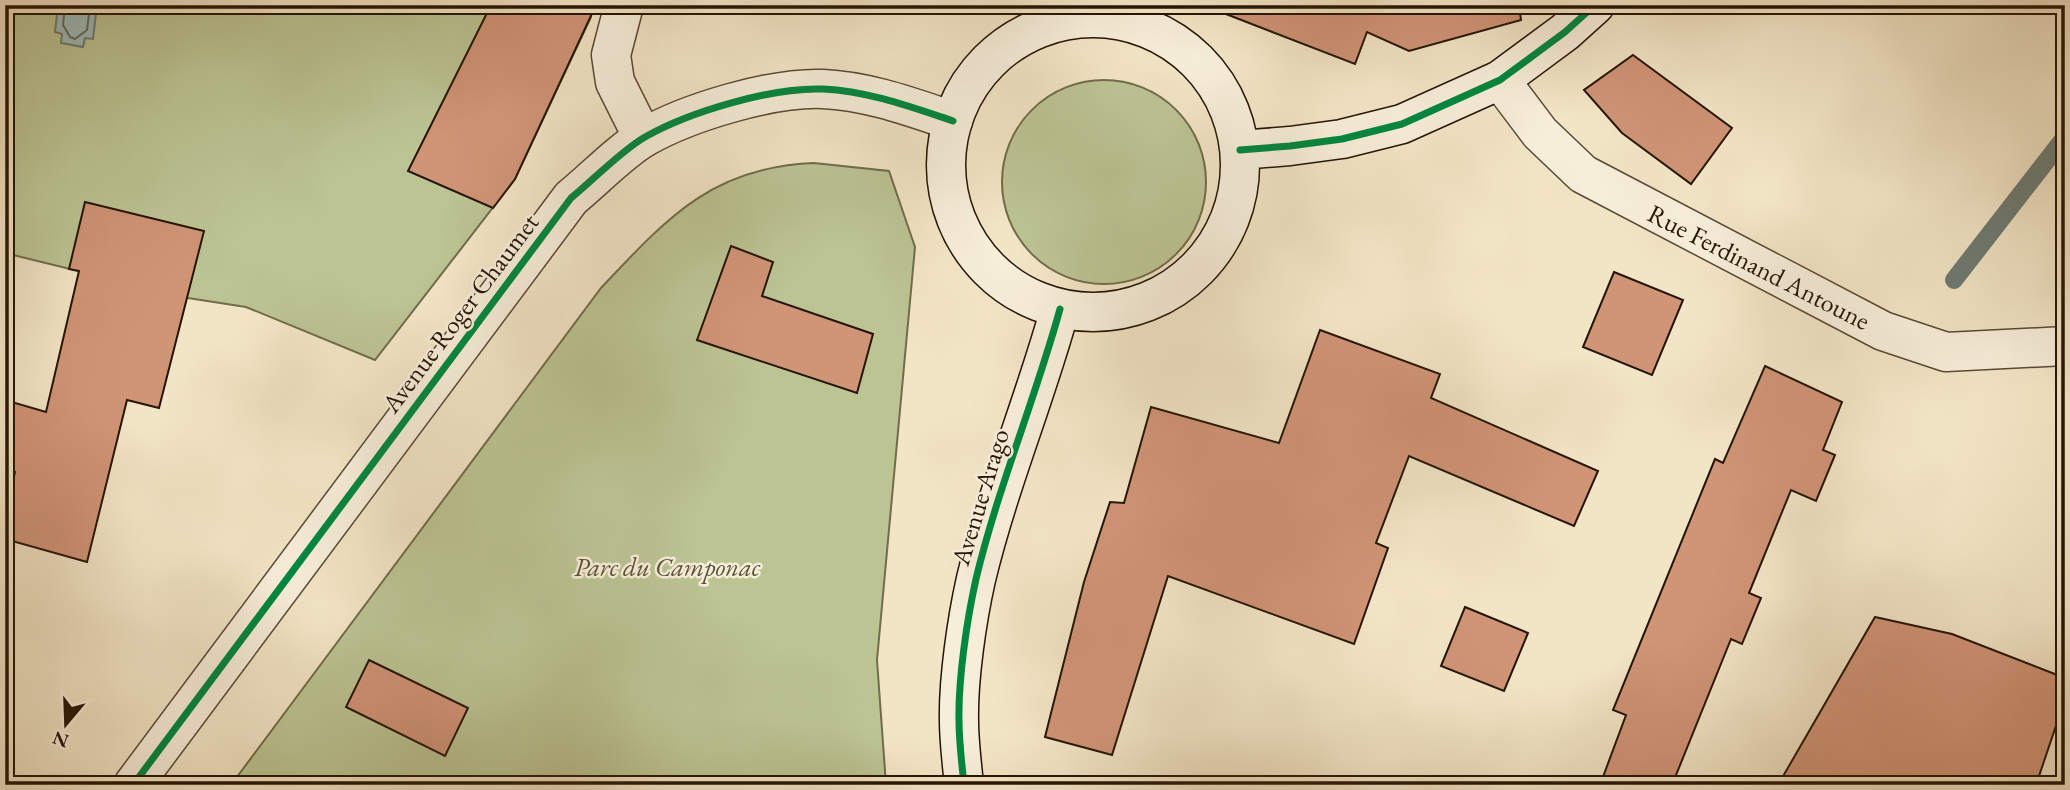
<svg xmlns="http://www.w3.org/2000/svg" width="2070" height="790" viewBox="0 0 2070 790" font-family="'EB Garamond',serif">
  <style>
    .green { fill: #bcc494; stroke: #706c4c; stroke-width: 2 }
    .water { fill: #9dbdbc; stroke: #6d7a72; stroke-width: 2 }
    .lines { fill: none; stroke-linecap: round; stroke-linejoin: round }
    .shore { stroke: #616960; stroke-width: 2 }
    .stream { stroke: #6d7a72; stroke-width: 18 }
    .building { fill: #d09477; stroke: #251504; stroke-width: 2 }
    .minor-casing { stroke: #584934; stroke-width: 41 }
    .tertiary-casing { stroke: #584934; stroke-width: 41 }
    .secondary-casing { stroke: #251504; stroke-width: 41 }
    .minor { stroke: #f7eeda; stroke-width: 38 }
    .tertiary { stroke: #f7eeda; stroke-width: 38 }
    .secondary { stroke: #f7eeda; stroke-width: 38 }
    .cycleway-casing { stroke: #f7eeda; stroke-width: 11 }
    .cycleway { stroke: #00873e; stroke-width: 7 }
    .labels { text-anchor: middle; stroke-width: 5; stroke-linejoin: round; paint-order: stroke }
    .street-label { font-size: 26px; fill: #251504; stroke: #f7eeda }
    .park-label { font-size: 26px; font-style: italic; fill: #5a5236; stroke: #f7eeda }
  </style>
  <rect width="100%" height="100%" fill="#f2e5c6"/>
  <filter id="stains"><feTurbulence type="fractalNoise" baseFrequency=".00286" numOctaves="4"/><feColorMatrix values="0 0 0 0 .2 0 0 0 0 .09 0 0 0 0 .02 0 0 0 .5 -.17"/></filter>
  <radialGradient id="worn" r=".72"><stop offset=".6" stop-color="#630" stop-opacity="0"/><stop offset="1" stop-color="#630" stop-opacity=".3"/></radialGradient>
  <path class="green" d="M5 5H566L591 17 515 179 375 360 246 307 188 298 5 253Z
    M1002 182a102 102 0 1 1 204 0a102 102 0 1 1-204 0Z
    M814 163 889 171 915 247 877 660 886 785H231L601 288C667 218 712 167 814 163Z"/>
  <path class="water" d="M58 5H97L93 39 85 38 83 47 61 43 62 34 55 32Z"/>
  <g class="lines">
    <path class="shore" d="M65 5 63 25 70 37 75 39 87 30 90 5"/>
    <path class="stream" d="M1954 280 2065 137"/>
  </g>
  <path class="building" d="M491 5H596L515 179 493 208 408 171Z
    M1213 5H1519L1521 20 1409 51 1367 32 1355 64 1213 9Z
    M1633 55 1732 128 1691 184 1622 133 1584 90Z
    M85 202 204 231 159 408 127 400 87 562 5 539V515L15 472 5 469V400L46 412 79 271 69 269Z
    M731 246 773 262 762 296 873 334 857 393 697 340Z
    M1614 272 1683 300 1652 375 1583 347Z
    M1320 330 1440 374 1431 398 1598 471 1574 526 1409 456 1376 543 1388 548 1354 644 1168 576 1112 755 1045 737 1084 582 1110 502 1124 503 1151 407 1279 443Z
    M1765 366 1842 402 1823 450 1835 455 1816 501 1791 490 1749 593 1761 598 1742 644 1731 639 1672 785H1600L1626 715 1613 710 1715 459 1723 463Z
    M1465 607 1528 633 1504 691 1441 666Z
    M1875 617 1952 634 2065 678V699L2036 785H1778Z
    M369 660 468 708 445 756 346 707Z"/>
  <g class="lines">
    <g class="minor-casing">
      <path id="minor" d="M624 5 611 55 615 82 643 138
        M1500 80 1540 133 1583 174 1883 331 1946 352 2065 346"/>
    </g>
    <g class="tertiary-casing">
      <path id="tertiary" d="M1061 5 1065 20
        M133 785 571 198C592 181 622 150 645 137 689 112 772 87 823 89 868 91 911 107 953 121"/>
    </g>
    <g class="secondary-casing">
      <path id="secondary" d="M946 165a147 147 0 1 1 294 0a147 147 0 1 1-294 0Z
        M1240 150 1290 146 1342 139 1402 124 1500 80 1565 32 1595 5
        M964 785C962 764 959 742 959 721 958 680 967 619 976 579 998 487 1035 400 1060 309"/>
    </g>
    <use href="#minor" class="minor"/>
    <use href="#tertiary" class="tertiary"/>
    <use href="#secondary" class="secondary"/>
    <g class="cycleway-casing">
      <path id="cycleway" d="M1240 150 1290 146 1342 139 1402 124 1500 80 1565 32 1595 5
        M133 785 571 198C592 181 622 150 645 137 689 112 772 87 823 89 868 91 911 107 953 121
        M964 785C962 764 959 742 959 721 958 680 967 619 976 579 998 487 1035 400 1060 309"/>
    </g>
    <use href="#cycleway" class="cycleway"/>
  </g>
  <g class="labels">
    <g class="street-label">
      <text transform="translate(1759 267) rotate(27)" y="9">Rue Ferdinand Antoune</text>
      <text transform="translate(460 313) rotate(-53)" y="9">Avenue Roger Chaumet</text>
      <text transform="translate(980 497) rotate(-73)" y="9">Avenue Arago</text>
    </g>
    <g class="park-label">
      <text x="667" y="576">Parc du Camponac</text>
    </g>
  </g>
  <rect width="2070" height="790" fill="none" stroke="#f2e5c6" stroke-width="28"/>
  <rect x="7" y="7" width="2056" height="776" fill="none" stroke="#251504" stroke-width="3.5"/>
  <rect x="14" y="14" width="2042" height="762" fill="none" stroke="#251504" stroke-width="2"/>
  <g transform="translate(66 724) rotate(199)" stroke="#f7eeda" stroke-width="5" paint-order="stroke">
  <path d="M0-5L12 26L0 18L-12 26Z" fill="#251504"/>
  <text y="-10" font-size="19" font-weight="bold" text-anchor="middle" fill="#251504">N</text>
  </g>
  <rect width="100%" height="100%" filter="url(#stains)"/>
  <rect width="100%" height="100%" fill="url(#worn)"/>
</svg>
